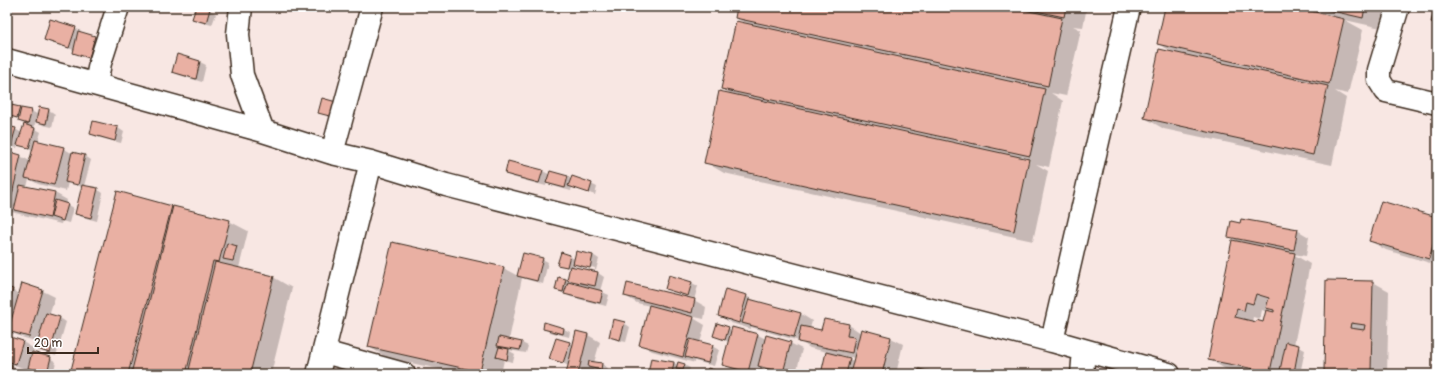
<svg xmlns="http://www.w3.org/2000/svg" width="1444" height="381" viewBox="0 0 1444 381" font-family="Pangolin,sans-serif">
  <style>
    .shadow { fill: #0003; fill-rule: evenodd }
    .building { fill: #e9b0a3; stroke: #3b2a1e; fill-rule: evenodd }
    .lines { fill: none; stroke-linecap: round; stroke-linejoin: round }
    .minor-casing { stroke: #3b2a1e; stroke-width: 25 }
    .minor { stroke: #fff; stroke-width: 22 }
  </style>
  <rect width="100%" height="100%" fill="#f8e7e3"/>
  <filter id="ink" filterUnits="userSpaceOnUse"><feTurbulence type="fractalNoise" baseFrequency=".025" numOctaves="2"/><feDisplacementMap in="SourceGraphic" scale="8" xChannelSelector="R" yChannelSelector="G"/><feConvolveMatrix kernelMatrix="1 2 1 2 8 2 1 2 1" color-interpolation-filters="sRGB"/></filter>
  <g filter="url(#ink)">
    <path class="shadow" d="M197 7 210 10 216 14 212 25 199 22 193 18Z
      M738 7H1087L1083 27 1073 26 1081 30 1066 96 1051 93 1063 101 1049 167 1036 164 1048 171 1033 241 724 173 705 162 731 94 722 89 747 24 736 18Z
      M1166 7H1386L1381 28 1345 20 1363 30 1348 94 1335 91 1346 98 1332 165 1164 129 1145 118 1175 53 1158 44Z
      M75 28 81 31V33L95 37 101 40 95 58 79 54V55L74 52V50L51 43 45 40Z
      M177 55 200 62 206 65 202 82 179 75 173 72Z
      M7 105 31 111 39 115 40 108 49 110 55 114 52 127 43 125 36 120 34 128 41 132 38 142 63 148 73 154 85 156 91 160 84 186 97 189 103 193 97 221 82 217 76 214 82 187 68 182 66 191 38 184 29 179 27 187 55 193 67 200 66 204 73 208 69 223 62 221 61 224 7 211V153L20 156 30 161 33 150 18 144 17 148 7 145V127L15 129 22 133 25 124 19 121 20 119 7 116Z
      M94 122 118 128 124 132 121 143 97 137 91 134Z
      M543 171 550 175 568 177 572 180 591 184 597 187 595 195 572 187 571 191 553 186 547 182 546 186 512 177 506 174Z
      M118 193 229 221 248 231 239 268 273 277 292 288 271 374H71Z
      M1437 218V265L1386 250 1370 241Z
      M1297 230 1309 237 1306 256 1293 254 1310 264 1294 345 1305 350 1300 374 1288 373V374H1252L1225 369 1209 359 1240 243 1229 236ZM1270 309 1278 314 1270 312ZM1262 310 1267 312 1264 323 1252 322 1253 317 1260 319Z
      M524 254 542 259 548 262 543 284 522 278 509 340 522 343 528 346 526 353 508 350 515 354 513 362 504 360 501 374H462L388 358 369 347 503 268 518 276Z
      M593 255 599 259 596 270 580 267 574 264 573 268 598 273 604 277 600 291 609 295 606 306 571 297 556 290 559 278 568 281 570 269 558 264 569 256 575 259ZM579 264 595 268V270L579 266Z
      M670 276 692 283 698 286 694 300 706 307 704 319 690 316 705 325 700 343 712 346 719 350 714 366 695 361V363L652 351 640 344 650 306 637 303 625 296 694 300 695 298 673 292 667 288Z
      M1327 281 1373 282 1389 291 1387 374H1332L1325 370Z
      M23 284 43 291 55 297 49 315 60 318 66 322 56 356 43 352 37 348 39 342 21 337 15 334 7 333V288L20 294Z
      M746 296 758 302 801 314 812 321 810 329 822 331 849 325 861 333 862 330 891 338 903 344 896 374H822L827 352 810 348 799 341 751 327V329L731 323 719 316ZM841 355 855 358 854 361 849 359 840 356Z
      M624 323 630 327 626 342 616 340 610 336Z
      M545 324 564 329 570 332 569 337 550 332 544 329Z
      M728 328 732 330 758 335 766 339 790 343 802 349 796 374H776L762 368 761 374H746L735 371 723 364 729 342 714 336Z
      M588 335 600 342 594 363 602 364 608 368 607 373 593 369 592 374H567L569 366 551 358 570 343 574 345Z
      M7 337 23 342 34 349 33 354 50 358 56 362 53 374H47L35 371 28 367V370L9 363 8 364 24 373 23 374H7V365L8 363H7Z
      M652 359 674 363 678 365H684L690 368 689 373 649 374Z"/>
    <path class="building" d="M196 7 210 9 206 23 192 19Z
      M737 7H1010L1062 18 1048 86 735 18Z
      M1018 7H1066L1064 17Z
      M1165 7H1294L1344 19 1329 84 1157 44Z
      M1315 7H1365L1363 18Z
      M1435 7H1437V24L1431 22Z
      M50 19 76 27 69 48 44 40Z
      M736 21 1045 89 1030 156 721 89Z
      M78 31 95 36 89 58 73 53Z
      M1159 49 1328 86 1313 155 1144 118Z
      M177 54 200 61 196 79 172 72Z
      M1437 77V95L1432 94Z
      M719 91 1029 159 1014 231 704 163Z
      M322 98 340 103 337 118 318 113Z
      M7 104 20 107 17 118 7 115Z
      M39 107 49 109 46 124 36 122Z
      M21 108 32 110 28 124 18 121Z
      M93 121 118 127 115 141 90 134Z
      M24 124 35 128 29 148 17 145Z
      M7 126 16 128 11 145 7 144Z
      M35 140 64 147 54 185 25 178Z
      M7 151 21 155 9 208H7Z
      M72 152 85 155 78 185 65 182Z
      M508 161 543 170 539 183 505 174Z
      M550 171 568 176 565 188 546 183Z
      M572 176 592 183 589 193 568 186Z
      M20 185 55 192 50 218 14 210Z
      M82 185 98 188 91 218 75 214Z
      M117 191 172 206 128 374H70Z
      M55 200 68 204 63 221 51 217Z
      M1381 201 1437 217V231L1429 259 1369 241Z
      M173 206 230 220 219 262 213 261 186 374H131Z
      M1241 219 1298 229 1294 250 1228 237 1231 221 1240 223Z
      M1232 240 1295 253 1270 372 1208 360ZM1256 294 1269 298 1266 308 1274 310V312L1266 310 1263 322 1256 320V322L1235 317 1237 308 1244 311 1246 302 1253 304Z
      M392 242 504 267 480 372 368 347Z
      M227 243 237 246 233 261 223 259Z
      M576 251 593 255 590 268 573 264Z
      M561 252 570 255 567 267 557 265Z
      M523 253 543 258 537 281 517 276Z
      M215 262 274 276 250 374H188Z
      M570 266 598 272 595 286 567 280Z
      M669 275 692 282 688 296 665 289Z
      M558 277 566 279 563 292 555 290Z
      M1326 280 1373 281 1371 372 1324 371ZM1351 323 1365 325 1364 330 1350 328Z
      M568 282 603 291 600 303 564 294Z
      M22 283 43 290 29 337 8 331Z
      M627 283 695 299 692 313 624 296Z
      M7 287 13 289 7 313Z
      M725 289 747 295 739 323 718 316Z
      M749 299 801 313 794 337 742 323Z
      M649 305 694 317 683 357 639 345Z
      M46 313 60 317 50 353 36 349Z
      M613 319 625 322 620 340 609 337Z
      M824 319 849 324 847 336 855 337 852 353 798 342 801 326 821 330Z
      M544 322 564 328 563 334 543 329Z
      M717 323 729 327 725 340 713 336Z
      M732 327 758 334 748 372 722 365Z
      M861 329 891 337 882 374H850Z
      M576 331 588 334 578 374H566Z
      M766 335 791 342 783 373 758 366Z
      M7 336 23 341 16 364 7 361Z
      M499 337 522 342 520 350 497 346Z
      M556 338 570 342 563 363 549 359Z
      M690 339 713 345 708 363 685 357Z
      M1286 342 1299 345 1294 373 1280 370Z
      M499 347 509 349 507 360 496 357Z
      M32 352 51 357 47 373 28 368Z
      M826 352 850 358 846 374H821Z
      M651 358 674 362 672 374H648Z
      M589 361 602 363 601 370 588 367Z
      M678 362 685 364 683 370 676 369Z
      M7 363 12 365 10 374H7Z
      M708 368 726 374H706Z
      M919 369 941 374H918Z"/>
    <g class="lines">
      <g class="minor-casing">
        <path id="minor" d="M241 7 238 34 242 75 263 131
          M1398 7 1379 70V80L1386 91 1437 103
          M7 60 263 131 332 153 371 162 446 185 1052 341 1169 374
          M96 84 100 63 118 7
          M332 153 372 7
          M1052 341 1129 7
          M324 352 404 374
          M318 374 371 162
          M1082 374 1084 350"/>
      </g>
      <use href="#minor" class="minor"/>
    </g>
  </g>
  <rect width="1444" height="381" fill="none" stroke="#fff" stroke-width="24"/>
  <rect x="12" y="12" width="1420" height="357" fill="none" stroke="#3b2a1e" stroke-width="1.5" filter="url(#ink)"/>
  <path d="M28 347v6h70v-6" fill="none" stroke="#3b2a1e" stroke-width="2"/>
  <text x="34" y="347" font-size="12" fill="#3b2a1e" stroke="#ffffff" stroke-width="3" paint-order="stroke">20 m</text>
</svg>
